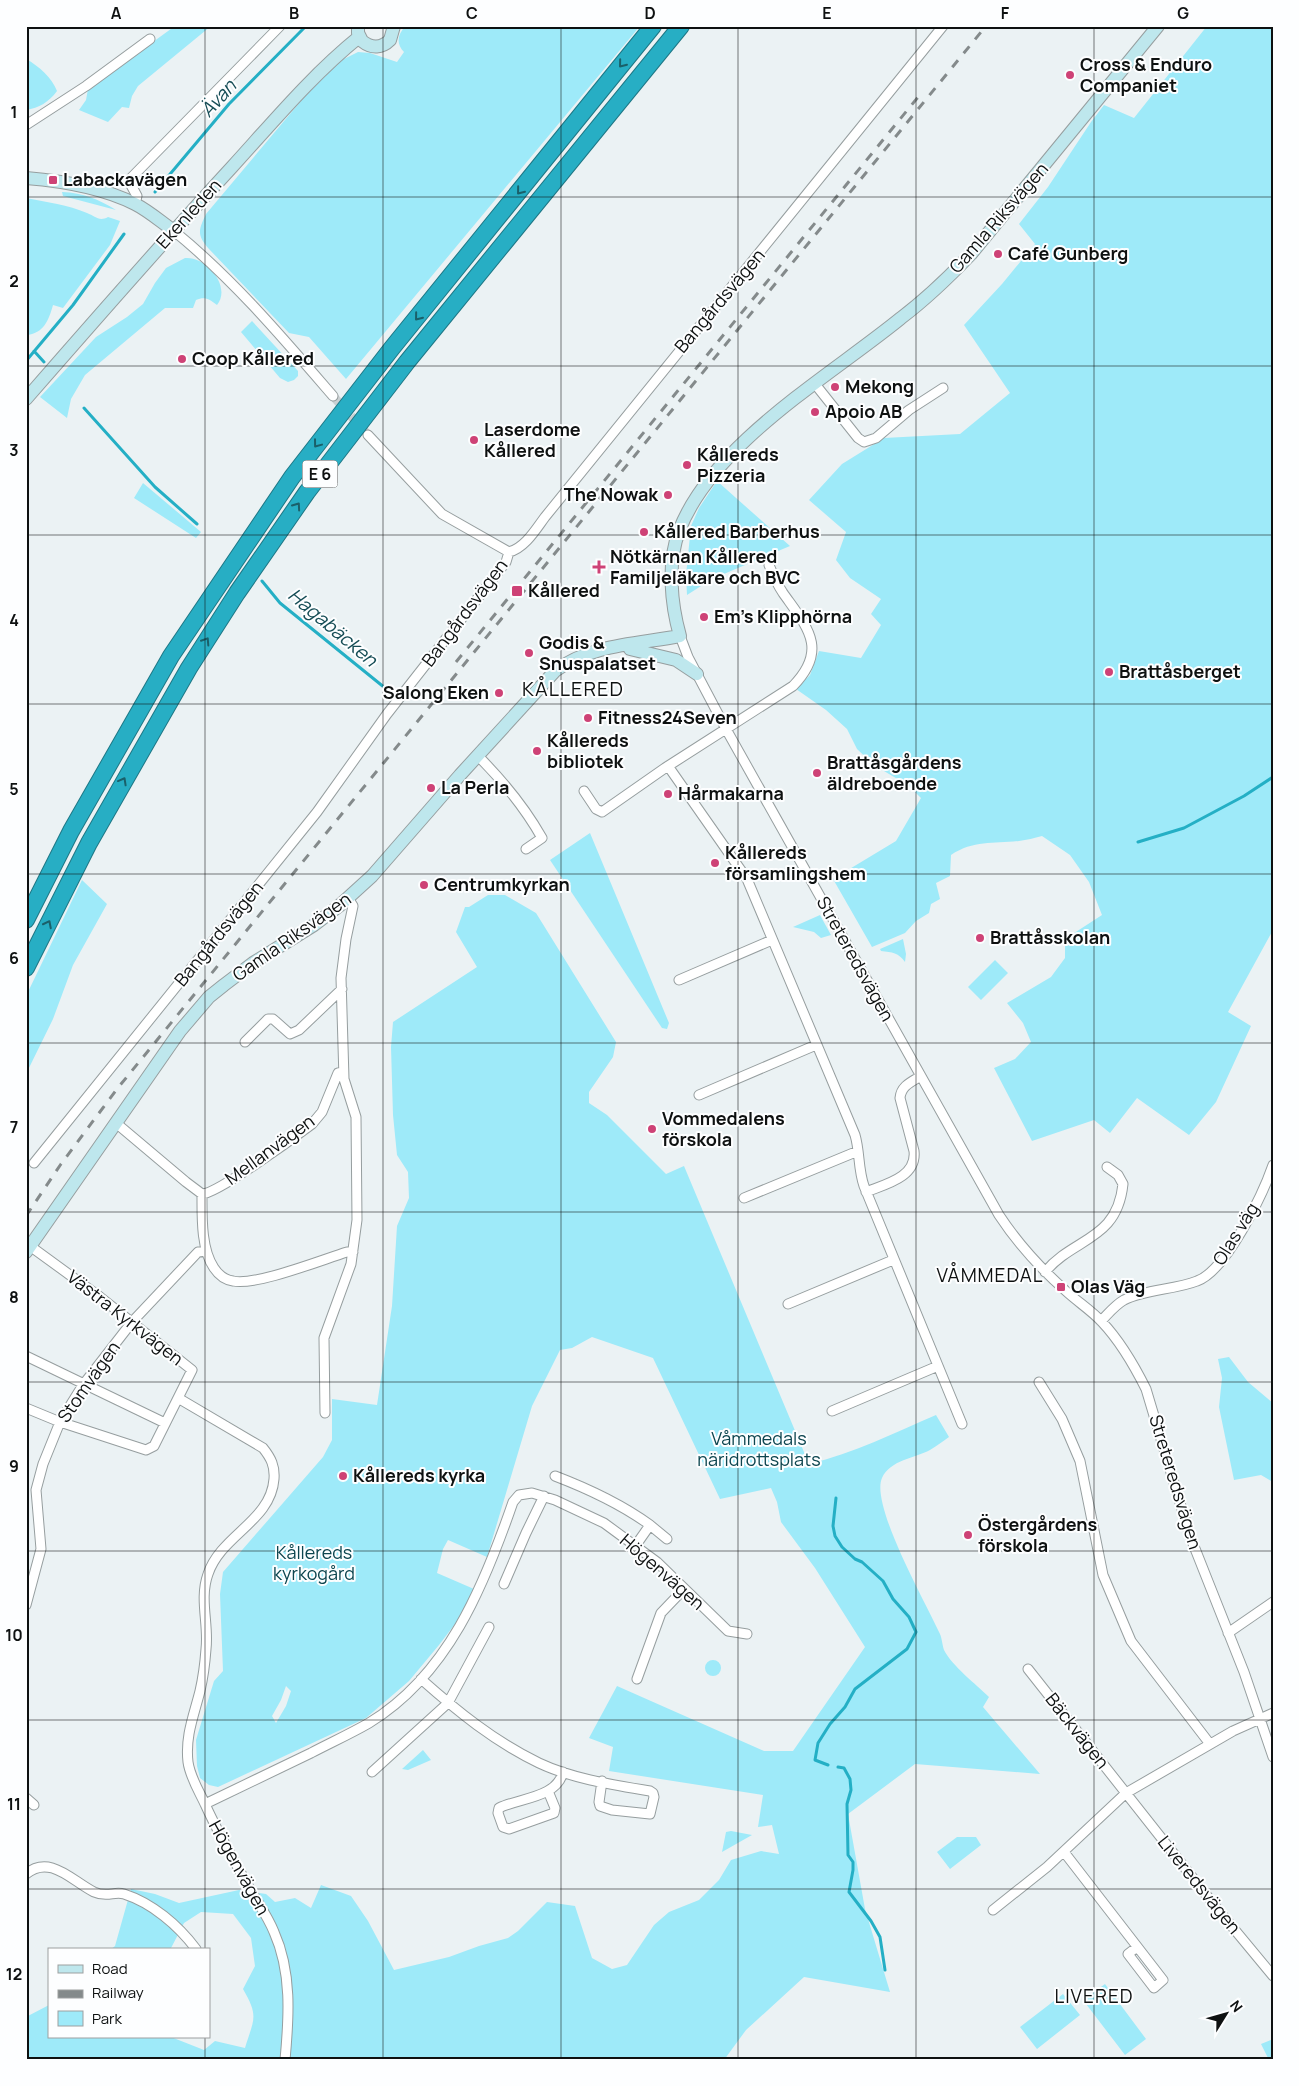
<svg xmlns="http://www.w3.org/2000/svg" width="1299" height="2086" viewBox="0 0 1299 2086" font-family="Manrope,sans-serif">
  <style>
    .green { fill: #9eeaf9; fill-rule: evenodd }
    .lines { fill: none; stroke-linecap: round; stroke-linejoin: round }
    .stream { stroke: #24afc5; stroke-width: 3 }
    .street-tunnel { stroke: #cad0d2; stroke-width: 9; stroke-dasharray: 9 4.5; stroke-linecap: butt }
    .street-casing { stroke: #969e9f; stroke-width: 11 }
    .secondary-casing { stroke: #969e9f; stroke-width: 14 }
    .highway-casing { stroke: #1e7785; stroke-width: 18 }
    .street { stroke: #fff; stroke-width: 9 }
    .secondary { stroke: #bee7ed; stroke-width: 12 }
    .highway { stroke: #27aec4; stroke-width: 16 }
    .rail { stroke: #848a8b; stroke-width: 3; stroke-dasharray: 9 9; stroke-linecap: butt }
    .oneway { stroke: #1a606a }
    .grid { fill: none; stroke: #0e1111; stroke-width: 1; stroke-opacity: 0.55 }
    .poi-dot { fill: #ce4276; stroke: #fdfeff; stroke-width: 2 }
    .labels { text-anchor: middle; stroke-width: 4; stroke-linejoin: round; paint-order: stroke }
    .shield { fill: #fdfeff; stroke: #565858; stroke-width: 1 }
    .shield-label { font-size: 16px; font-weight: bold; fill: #0e1111 }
    .poi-label { font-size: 18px; font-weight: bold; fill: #0e1111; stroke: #fdfeff; text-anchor: start }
    .street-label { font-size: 18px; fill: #0e1111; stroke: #fdfeff }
    .park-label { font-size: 18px; fill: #0c454f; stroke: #fdfeff }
    .water-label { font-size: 19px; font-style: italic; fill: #164d56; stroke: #fdfeff }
    .neighbourhood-label { font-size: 19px; letter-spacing: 1px; fill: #0e1111; stroke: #fdfeff }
    .quarter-label { font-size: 20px; letter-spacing: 1px; fill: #0e1111; stroke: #fdfeff }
    .neatline { fill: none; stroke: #0e1111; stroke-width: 2 }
    .grid-label { font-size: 16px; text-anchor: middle; font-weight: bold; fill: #0e1111 }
  </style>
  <rect width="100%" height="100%" fill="#ebf2f4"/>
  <path class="green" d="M175 26H211L138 86 132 96 129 108 122 107 108 122 79 110 86 100 88 89Z
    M406 26H640L346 379 309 337 289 333 209 249C197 235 198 231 206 214L316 83 342 60 358 52 370 53 397 62 404 52C396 44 397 34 406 26Z
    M1207 26H1273V930L1228 1012 1251 1026 1216 1102 1189 1135 1137 1098 1110 1133 1094 1120 1032 1141 994 1068 1015 1059 1031 1042 1023 1023 1007 1003 1051 977 1065 958V939L1102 915 1089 882 1070 855 1042 836C1034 838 1027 840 1019 841 993 844 974 840 951 855L950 876 936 883 940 899 931 904 929 913 916 921 905 933 872 947 833 879 896 841 921 798 909 786 874 765 857 749 847 729 826 710 796 689 810 675 819 651 861 658 881 625 871 614 881 599 850 578 836 560 846 532 809 500 842 464 884 438 960 434 1010 393 964 325 1002 284 1035 244 1019 224 1048 187 1091 122 1104 105 1134 118Z
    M26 59C39 66 52 78 57 91 49 102 39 108 26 110Z
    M62 192C84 193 98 199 116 210L63 196Z
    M26 198C47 202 68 205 87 213 95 216 99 222 108 217L120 221 110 245 63 308 53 305C49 319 44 334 26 335Z
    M185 258C206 256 232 286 217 305 209 299 205 296 196 300L193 308H165L85 375 71 399 67 418 40 397 96 337 127 317 143 304 155 283 166 268Z
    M252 321 298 371V376L294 380 288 382 280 378 241 332Z
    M717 481 790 546 712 579 687 595 686 575 691 526 699 508Z
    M143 483 201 532 196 538 134 498Z
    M590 833 669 1023 667 1029 662 1028 550 860Z
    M82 880 107 904 73 965 53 1019 26 1074V996Z
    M488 895H505L536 913 616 1042 613 1057 589 1092V1103L607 1115 666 1174 684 1166 809 1464C854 1453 894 1433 936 1415L949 1437C943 1441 937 1446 930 1450 915 1458 890 1460 882 1478 870 1505 926 1603 939 1632 942 1637 942 1644 944 1650 952 1666 976 1684 989 1697L983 1707 1040 1774 915 1764 848 1814 865 1909 890 1992 804 1977 746 2030 724 2060H288L293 2023 292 1990 283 2060H26V2017L49 2005V2037H171L204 2050 215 2041 245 2048C254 2018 259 2017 243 1989L255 1966 251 1938 233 1914 201 1912 184 1923 170 1950H110L115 1946 131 1889 155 1894 179 1903 239 1890 266 1894 275 1902 295 1898 311 1908 321 1885 351 1896 368 1921 394 1970 449 1957 479 1946 508 1938 518 1931 547 1902 575 1906 592 1958 612 1969 627 1965 654 1925 669 1912 699 1900 719 1880 731 1860 761 1851 779 1854 772 1825 758 1827 763 1795 609 1771 613 1747 589 1738 617 1686 764 1751H793L865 1647 815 1568 781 1522 777 1502 771 1488 720 1499 653 1358 592 1337 572 1348 560 1350 532 1406 487 1557 448 1540 443 1549 437 1573 474 1589 458 1620 439 1645 409 1681 366 1718 218 1787 209 1785 200 1778 197 1766 196 1740 214 1681 223 1671 220 1594 223 1572 323 1457 332 1440V1399L377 1405 392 1306 397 1226 409 1198 408 1172 397 1155 393 1115 391 1047 393 1022 477 967 456 932 465 907H469ZM286 1686 291 1691 286 1706 276 1723 272 1716 281 1700Z
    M820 915 831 935 821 938 814 932 793 927Z
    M903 939 906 954 905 962C899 953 892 952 881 951L880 949Z
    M995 960 1008 973 981 1000 968 987Z
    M1229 1357 1248 1382 1273 1403V1482L1261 1475 1234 1480 1219 1407 1222 1378 1218 1359Z
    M705 1668a8 8 0 1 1 16 0a8 8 0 1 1-16 0Z
    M423 1750 431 1760 408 1770 402 1769Z
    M731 1831 752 1835 722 1852 726 1832Z
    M957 1837H976L981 1845 950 1869 937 1852Z
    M1105 1984 1146 2039 1125 2055 1083 2000Z
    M1063 1994 1080 2015 1037 2049 1020 2027Z
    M1273 2039V2060H1269L1261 2044Z"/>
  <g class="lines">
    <path class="stream" d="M155 192 229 104 306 26
      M34 351 44 362
      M26 361 73 305 124 234
      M84 408 155 487 197 524
      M262 581 280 603 390 692
      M1138 842 1184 828 1244 796 1273 777
      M828 1765 815 1760 818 1743 830 1724 845 1707 855 1689 907 1649 916 1632 909 1617 893 1599 883 1581 862 1562 855 1559 842 1547 835 1536 833 1526 836 1498
      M838 1767 844 1768 850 1779 851 1790 847 1804 848 1855 853 1862V1870L849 1892 871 1921 880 1937 885 1970"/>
    <path class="street-tunnel" d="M333 396 368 435"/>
    <g class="street-casing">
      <path id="street" d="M26 125 86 86 150 39
        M135 204 137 196 131 185V178L280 26
        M174 231C233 279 283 338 333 396
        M815 384 858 438 864 442 876 438 909 410 943 388
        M368 435 442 514 509 552
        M509 552C525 548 536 529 545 517L943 26
        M680 636 688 657 726 729 999 1215C1018 1244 1041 1269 1067 1292 1078 1302 1092 1311 1102 1322 1121 1342 1134 1365 1146 1389L1190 1536 1244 1672 1273 1757
        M478 756C502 780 525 808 542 838L526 849
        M668 766 747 879 855 1135C860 1152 858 1169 864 1186L962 1424
        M584 791 596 809 602 812 665 768 793 686C829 649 807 627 783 593 777 584 773 575 769 565
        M679 980 772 940
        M245 1042 268 1019H273L290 1034 299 1030 342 989
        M699 1095 816 1045
        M116 1123 186 1182 202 1194C202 1217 201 1249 214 1268 218 1274 225 1280 233 1281 256 1286 321 1260 347 1252H353
        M34 1163 317 812 387 714 506 562 509 552
        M866 1192C886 1184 917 1177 914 1151L900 1098C901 1086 911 1082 921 1076
        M202 1194C217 1194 296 1136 312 1124L322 1112 338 1073 343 1072
        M744 1198 858 1151
        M1045 1272C1074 1237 1117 1241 1123 1184L1118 1175 1107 1167
        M788 1304 893 1260
        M1101 1321C1108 1314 1115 1305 1124 1300 1146 1289 1174 1290 1197 1281 1226 1271 1263 1194 1273 1165
        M26 1356 165 1423
        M1039 1382 1062 1419 1080 1461 1103 1575 1131 1641 1210 1744
        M178 1398 263 1448C271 1458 275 1466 274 1479 271 1521 221 1535 208 1574 199 1599 209 1624 206 1649 205 1663 203 1678 200 1691 194 1715 185 1736 188 1762 190 1777 199 1791 205 1804
        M26 1408 60 1422 146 1450 154 1446 192 1370 100 1297 30 1246
        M832 1411 938 1366
        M325 1413 324 1338 351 1264 357 1220 356 1117 344 1079 341 978 346 939 353 906 348 898
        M555 1476C589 1489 621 1504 650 1525
        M636 1545 650 1525 667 1539
        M504 1584 526 1533 544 1496
        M26 1605 41 1549 36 1490 43 1464 60 1422 83 1385 132 1322 198 1252 206 1251
        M1228 1633 1273 1602
        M1028 1669 1215 1906 1273 1976
        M421 1679C457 1711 495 1742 539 1763 573 1779 614 1785 650 1791L653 1793 654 1797 650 1814 612 1810 600 1806 599 1802 602 1781
        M637 1679 661 1613 684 1589
        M372 1772 448 1703 489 1627
        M548 1791 555 1808 554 1813 509 1829 503 1827 498 1813 499 1808C519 1798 557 1798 563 1772
        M26 1798 34 1805
        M1064 1852 1163 1980 1154 1988 1128 1954 1137 1947
        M26 1874C50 1854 72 1881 94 1892 107 1898 114 1891 124 1894 152 1903 178 1925 196 1949
        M993 1910 1047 1867 1126 1793 1233 1731 1273 1713
        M285 2060C289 2017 292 1972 274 1932 268 1917 258 1903 250 1889 234 1861 218 1833 205 1804 241 1787 276 1770 311 1753 330 1743 350 1734 369 1723 448 1675 484 1586 513 1502L519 1495 532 1493 555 1500 604 1523 657 1562 728 1631 747 1634"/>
    </g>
    <g class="secondary-casing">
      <path id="secondary" d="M358 26V33L362 41C372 49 382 48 390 40L394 26
        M26 178C63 181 102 187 135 204 149 211 161 222 174 231
        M26 399C94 321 162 243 232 167 273 122 312 75 359 37
        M630 649 676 660 697 674
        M26 1252 180 1031 209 997 224 985 253 963 314 925 339 906 372 876 460 775 555 671C591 644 638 644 680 636 671 604 667 563 679 531 712 444 830 376 901 318 926 299 949 277 971 254L1158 26"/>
    </g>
    <g class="highway-casing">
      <path id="highway" d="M26 920 71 831 171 656 292 477 392 348 653 26
        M26 968 89 843 189 668 237 593 307 492 407 362 681 26"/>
    </g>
    <use href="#street" class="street"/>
    <use href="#secondary" class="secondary"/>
    <use href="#highway" class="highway"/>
    <path class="rail" d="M456 662 923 91
      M26 1216 61 1164 117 1089 986 26"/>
  </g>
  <defs><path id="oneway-chevron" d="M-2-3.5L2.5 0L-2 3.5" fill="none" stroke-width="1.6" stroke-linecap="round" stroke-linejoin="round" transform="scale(1.25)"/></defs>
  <g class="oneway">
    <use href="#oneway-chevron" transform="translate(622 64) rotate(129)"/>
    <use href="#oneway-chevron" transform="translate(520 191) rotate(129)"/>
    <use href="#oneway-chevron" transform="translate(418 317) rotate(129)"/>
    <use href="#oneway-chevron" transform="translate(317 444) rotate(127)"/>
    <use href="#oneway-chevron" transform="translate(297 506) rotate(-55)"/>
    <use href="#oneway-chevron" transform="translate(206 641) rotate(-57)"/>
    <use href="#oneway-chevron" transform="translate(123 781) rotate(-61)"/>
    <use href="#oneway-chevron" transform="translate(48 924) rotate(-63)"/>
  </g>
  <path class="grid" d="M205 26V1950M383 26V2060M561 26V2060M738 26V2060M916 26V2060M1094 26V2060M26 197H1273M26 366H1273M26 535H1273M26 704H1273M26 874H1273M26 1043H1273M26 1212H1273M26 1382H1273M26 1551H1273M26 1720H1273M26 1889H1273M205 2037V2060"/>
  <g class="poi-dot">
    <circle cx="1070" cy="75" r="5"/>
    <rect x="48" y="175" width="10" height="10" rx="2.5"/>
    <circle cx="998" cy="254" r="5"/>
    <circle cx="182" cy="359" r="5"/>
    <circle cx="835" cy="387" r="5"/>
    <circle cx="815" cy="412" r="5"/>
    <circle cx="474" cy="440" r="5"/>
    <circle cx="687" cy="465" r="5"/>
    <circle cx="668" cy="495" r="5"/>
    <circle cx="644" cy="532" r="5"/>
    <path d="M596.5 559.5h5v5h5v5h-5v5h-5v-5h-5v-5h5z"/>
    <rect x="511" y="585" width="12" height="12" rx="2.5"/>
    <circle cx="704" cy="617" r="5"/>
    <circle cx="529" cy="653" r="5"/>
    <circle cx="1109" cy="672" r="5"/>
    <circle cx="499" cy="693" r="5"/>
    <circle cx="588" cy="718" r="5"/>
    <circle cx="537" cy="751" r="5"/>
    <circle cx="817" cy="773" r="5"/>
    <circle cx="431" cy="788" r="5"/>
    <circle cx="668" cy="794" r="5"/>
    <circle cx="715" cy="863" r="5"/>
    <circle cx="424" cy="885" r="5"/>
    <circle cx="980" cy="938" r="5"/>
    <circle cx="652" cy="1129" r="5"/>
    <rect x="1056" y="1282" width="10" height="10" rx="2.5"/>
    <circle cx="343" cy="1476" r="5"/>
    <circle cx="968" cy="1535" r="5"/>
  </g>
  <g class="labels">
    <rect class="shield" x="302.5" y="460.5" width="35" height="27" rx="4"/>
    <g class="shield-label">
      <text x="320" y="480">E 6</text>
    </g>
    <g class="poi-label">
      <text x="1080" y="71">Cross &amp; Enduro<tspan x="1080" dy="21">Companiet</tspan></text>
      <text x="63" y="186">Labackavägen</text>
      <text x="1008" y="260">Café Gunberg</text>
      <text x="192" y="365">Coop Kållered</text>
      <text x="845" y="393">Mekong</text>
      <text x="825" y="418">Apoio AB</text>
      <text x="484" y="436">Laserdome<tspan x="484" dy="21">Kållered</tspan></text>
      <text x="697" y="461">Kållereds<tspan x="697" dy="21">Pizzeria</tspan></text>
      <text x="658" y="501" text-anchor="end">The Nowak</text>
      <text x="654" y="538">Kållered Barberhus</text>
      <text x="610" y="563">Nötkärnan Kållered<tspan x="610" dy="21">Familjeläkare och BVC</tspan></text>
      <text x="528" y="597">Kållered</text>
      <text x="714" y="623">Em's Klipphörna</text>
      <text x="539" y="649">Godis &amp;<tspan x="539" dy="21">Snuspalatset</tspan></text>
      <text x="1119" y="678">Brattåsberget</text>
      <text x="489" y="699" text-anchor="end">Salong Eken</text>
      <text x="598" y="724">Fitness24Seven</text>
      <text x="547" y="747">Kållereds<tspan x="547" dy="21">bibliotek</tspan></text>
      <text x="827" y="769">Brattåsgårdens<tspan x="827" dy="21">äldreboende</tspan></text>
      <text x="441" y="794">La Perla</text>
      <text x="678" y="800">Hårmakarna</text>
      <text x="725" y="859">Kållereds<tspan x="725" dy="21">församlingshem</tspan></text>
      <text x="434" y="891">Centrumkyrkan</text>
      <text x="990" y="944">Brattåsskolan</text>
      <text x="662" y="1125">Vommedalens<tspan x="662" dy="21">förskola</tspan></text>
      <text x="1071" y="1293">Olas Väg</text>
      <text x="353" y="1482">Kållereds kyrka</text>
      <text x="978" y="1531">Östergårdens<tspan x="978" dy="21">förskola</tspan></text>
    </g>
    <g class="street-label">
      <text transform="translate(189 214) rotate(-48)" y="6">Ekenleden</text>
      <text transform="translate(999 218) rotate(-49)" y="6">Gamla Riksvägen</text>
      <text transform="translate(720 301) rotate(-50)" y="6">Bangårdsvägen</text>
      <text transform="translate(465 613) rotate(-53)" y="6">Bangårdsvägen</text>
      <text transform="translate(219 934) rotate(-51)" y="6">Bangårdsvägen</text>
      <text transform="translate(292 937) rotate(-35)" y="6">Gamla Riksvägen</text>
      <text transform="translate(855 959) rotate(61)" y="6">Streteredsvägen</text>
      <text transform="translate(270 1150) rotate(-36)" y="6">Mellanvägen</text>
      <text transform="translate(1236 1234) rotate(-58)" y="6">Olas väg</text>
      <text transform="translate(125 1318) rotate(38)" y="6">Västra Kyrkvägen</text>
      <text transform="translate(89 1382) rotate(-55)" y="6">Stomvägen</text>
      <text transform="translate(1175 1482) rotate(73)" y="6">Streteredsvägen</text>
      <text transform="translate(662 1572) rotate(41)" y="6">Högenvägen</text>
      <text transform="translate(1077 1731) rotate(52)" y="6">Bäckvägen</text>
      <text transform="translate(239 1868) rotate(61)" y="6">Högenvägen</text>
      <text transform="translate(1199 1885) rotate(51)" y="6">Liveredsvägen</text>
    </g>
    <g class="park-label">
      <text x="759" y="1445">Våmmedals<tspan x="759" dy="21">näridrottsplats</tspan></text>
      <text x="314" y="1559">Kållereds<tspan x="314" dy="21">kyrkogård</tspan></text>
    </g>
    <g class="water-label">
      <text transform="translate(218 98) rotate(-48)" y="7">Ävan</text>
      <text transform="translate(333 627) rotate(40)" y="7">Hagabäcken</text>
    </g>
    <g class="neighbourhood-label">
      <text x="990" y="1282">VÅMMEDAL</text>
      <text x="1094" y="2003">LIVERED</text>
    </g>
    <g class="quarter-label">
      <text x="573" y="696">KÅLLERED</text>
    </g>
  </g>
  <rect width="1299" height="2086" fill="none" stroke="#fdfeff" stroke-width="55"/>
  <rect x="48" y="1948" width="162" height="90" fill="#fdfeff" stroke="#9d9fa0"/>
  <rect x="58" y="1965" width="25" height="8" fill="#bee7ed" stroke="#9d9fa0"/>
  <text x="92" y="1974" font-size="15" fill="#0e1111">Road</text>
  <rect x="58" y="1990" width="25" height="8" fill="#848a8b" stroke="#9d9fa0"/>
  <text x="92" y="1998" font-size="15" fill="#0e1111">Railway</text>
  <rect x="58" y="2011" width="25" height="15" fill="#9eeaf9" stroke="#9d9fa0"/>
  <text x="92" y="2024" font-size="15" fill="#0e1111">Park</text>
  <g transform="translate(1226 2014) rotate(53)" stroke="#fdfeff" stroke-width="4" paint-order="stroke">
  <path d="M0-4L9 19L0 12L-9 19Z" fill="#0e1111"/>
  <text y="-8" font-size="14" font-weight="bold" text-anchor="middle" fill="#0e1111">N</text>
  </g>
  <rect x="28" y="28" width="1244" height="2030" class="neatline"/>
  <g class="grid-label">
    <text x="116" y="19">A</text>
    <text x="294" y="19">B</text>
    <text x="472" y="19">C</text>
    <text x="650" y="19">D</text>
    <text x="827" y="19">E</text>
    <text x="1005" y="19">F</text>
    <text x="1183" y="19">G</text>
    <text x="14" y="118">1</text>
    <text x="14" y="287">2</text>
    <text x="14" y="456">3</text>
    <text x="14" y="626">4</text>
    <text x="14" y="795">5</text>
    <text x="14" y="964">6</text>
    <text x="14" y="1133">7</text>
    <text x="14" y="1303">8</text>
    <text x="14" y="1472">9</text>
    <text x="14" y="1641">10</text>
    <text x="14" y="1810">11</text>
    <text x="14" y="1980">12</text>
  </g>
</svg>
